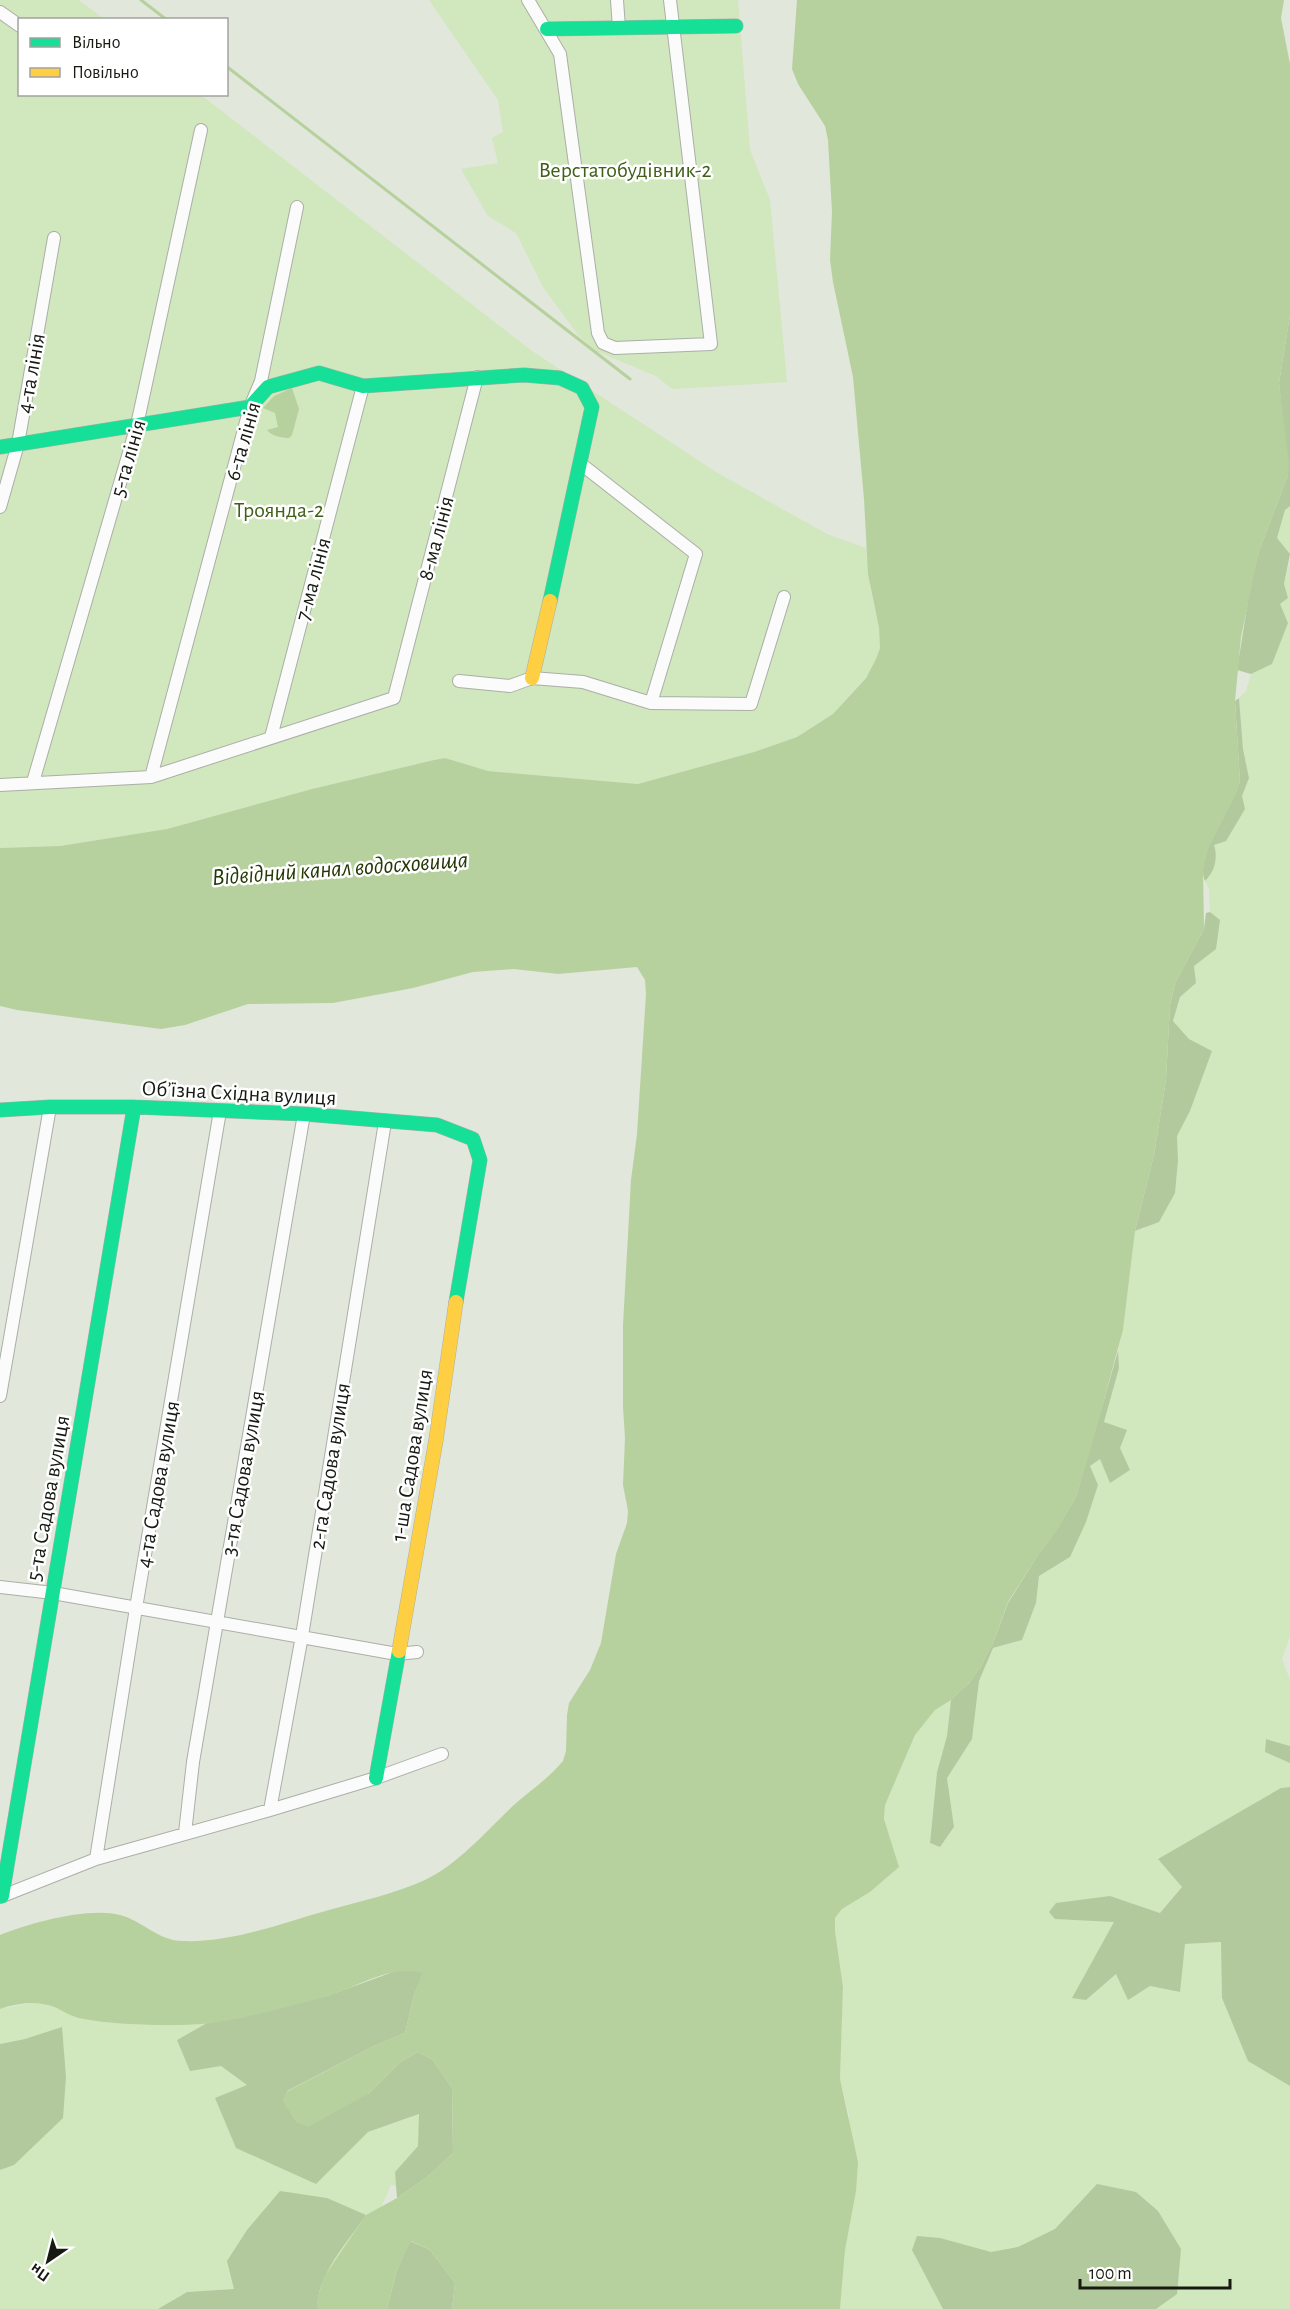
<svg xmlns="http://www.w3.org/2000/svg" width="1290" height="2309" viewBox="0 0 1290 2309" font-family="'Alegreya Sans',sans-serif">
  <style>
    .green { fill: #d1e7bd }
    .forest { fill: #b2c89d }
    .water { fill: #b6d19d }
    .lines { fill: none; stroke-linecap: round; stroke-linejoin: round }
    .stream { stroke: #b6d19d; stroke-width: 3 }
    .street-casing { stroke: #abafa7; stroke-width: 14 }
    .fast-casing { stroke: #abafa7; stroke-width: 15 }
    .slow-casing { stroke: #abafa7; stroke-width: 15 }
    .street { stroke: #fafbfa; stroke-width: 12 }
    .fast { stroke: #16e098; stroke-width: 14 }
    .slow { stroke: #ffcf43; stroke-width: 14 }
    .labels { text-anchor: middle; stroke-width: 5; stroke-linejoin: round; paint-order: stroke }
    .park-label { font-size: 22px; fill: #406018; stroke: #fff }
    .street-label { font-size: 22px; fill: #161a12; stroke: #fff }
    .water-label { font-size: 24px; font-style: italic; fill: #233805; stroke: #fff }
  </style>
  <rect width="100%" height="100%" fill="#e1e7db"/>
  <path class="green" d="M0 0H79L104 19 20 20V94L201 95 532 351 716 472 829 535 866 548 872 596 879 628 880 648 876 659 866 677 833 714 797 737 754 752 638 784 488 771 445 758 434 760 312 789 167 829 60 846 0 848Z
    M429 0H738L750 150 770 200 787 382 672 389 656 376 596 351 579 336 543 287 516 233 488 216 461 169 498 163 492 138 503 132 498 100Z
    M1290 506V554L1277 538 1285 510Z
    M1290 560V1636L1282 1659 1290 1680V1746L1267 1739 1265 1752 1290 1763V1787L1281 1788 1159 1860 1182 1887 1160 1913 1110 1896 1056 1919 1115 1921 1073 1997 1086 2000 1116 1974 1150 1986 1179 1992 1185 1944 1222 1942V1998L1248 2060 1290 2086V2309H840L845 2250 849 2116 840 2079 843 1987 835 1931V1918L842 1909 870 1892 899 1867 884 1819 885 1805 915 1735 935 1710 951 1700 947 1736 937 1772 930 1843 940 1847 954 1828 947 1778 972 1739 979 1681 993 1648 1022 1640 1036 1603 1039 1576 1070 1557 1090 1466 1099 1458 1104 1422 1119 1368 1118 1351 1123 1330 1135 1231 1144 1229 1178 1160 1177 1136 1190 1111 1212 1051 1189 1039 1173 1021 1180 997 1196 983 1194 966 1220 920 1210 912 1209 888 1205 881 1210 876 1213 845 1242 796 1249 778 1243 749 1239 698 1246 691 1251 674 1272 664 1280 604 1288 598 1284 584Z
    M36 2002 90 2019 133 2023H207L177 2040 221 2066 247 2085 315 2184 368 2132 420 2114 418 2146 395 2172 396 2186 391 2185 366 2242 318 2309 317 2300 234 2289 187 2292 158 2309H0V2170L14 2165 25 2039 0 2044V2009Z"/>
  <path class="forest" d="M1290 315V506L1285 510 1277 538 1290 554 1284 584 1288 598 1280 604 1288 623 1272 664 1251 674 1237 670 1251 582 1259 551 1288 475 1279 383Z
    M1239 698 1243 749 1249 778 1242 796 1245 809 1226 841 1214 845C1218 857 1215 872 1205 881 1194 856 1232 807 1240 782L1235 701Z
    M1210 912 1220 920 1216 949 1194 966 1196 983 1180 997 1173 1021 1189 1039 1212 1051 1190 1111 1177 1136 1178 1160 1175 1193 1159 1222 1135 1231 1154 1155 1166 1080 1170 1005 1175 983 1204 929 1206 913Z
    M1118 1351 1119 1368 1104 1422 1127 1430 1120 1448 1130 1470 1110 1483 1100 1459 1090 1466 1098 1485 1086 1522 1070 1557 1039 1576 1036 1603 1022 1640 993 1648 979 1681 972 1739 947 1778 954 1827 940 1847 930 1843 937 1772 947 1736 951 1700 970 1682 981 1666 993 1643 1008 1603 1036 1558 1056 1531 1076 1497Z
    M1266 1739 1290 1746V1763L1265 1752Z
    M1290 1787V2086L1248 2061 1222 1998 1221 1942 1185 1944 1180 1992 1150 1986 1128 2000 1116 1974 1086 2000 1072 1998 1114 1922 1055 1919 1049 1912 1056 1903 1110 1896 1160 1913 1182 1887 1158 1859 1281 1788Z
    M410 1969 423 1973 414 1995 405 2033 374 2046 287 2091 283 2102 368 2094 399 2063 418 2052 433 2060 452 2088 453 2153 427 2177 397 2198 395 2172 418 2146 419 2114 368 2132 316 2184 236 2148 215 2098 247 2085 221 2066 190 2071 177 2040 207 2023 239 2018 327 1996 393 1972Z
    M62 2027 66 2077 63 2118 14 2165 0 2170V2044L25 2039Z
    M1097 2184 1136 2192 1158 2211 1181 2249 1177 2294 1156 2309H943L912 2250 917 2236 940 2238 991 2252 1018 2247 1055 2229Z
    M280 2191 327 2198 366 2215C350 2239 314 2278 318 2309H158L187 2292 234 2289 227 2261 247 2230Z
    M410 2241 430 2250 455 2283 452 2309H387L397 2270Z"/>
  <path class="water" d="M797 0H1284L1281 18 1290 64V315L1279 383 1289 463 1288 475 1259 551 1241 637 1235 701 1240 782 1236 794 1208 849 1203 869 1204 929 1175 983 1170 1005 1166 1080 1154 1155 1135 1231 1123 1330 1088 1458 1076 1497 1056 1532 1036 1558 1008 1602 993 1643 981 1666 970 1682 951 1700 935 1710 915 1735 885 1805 884 1819 899 1867 870 1892 842 1909 835 1918V1931L843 1987 840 2079 858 2162 856 2191 845 2250 840 2309H452L455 2283 430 2250 411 2241 397 2270 387 2309H318L317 2300 324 2277 366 2215 397 2198 427 2177 453 2153 452 2088 433 2060 418 2052 399 2063 368 2094 308 2127 296 2122 283 2102 286 2092 374 2046 405 2033 414 1995 422 1973C391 1964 357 1987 327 1996 289 2007 250 2017 211 2023 180 2027 109 2025 79 2018 70 2016 62 2010 54 2007 36 2000 17 2003 0 2009V1935C31 1923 87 1907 120 1915 143 1921 158 1941 183 1941 232 1943 282 1923 329 1910 361 1901 394 1894 425 1880 460 1863 487 1830 515 1804 531 1790 549 1778 563 1761L566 1751 567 1715 569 1703 590 1670 601 1643 616 1554 627 1523 628 1511 623 1485 625 1438 623 1407V1325L631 1180 637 1134 646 994 645 980 637 967 558 974 514 969 473 972 413 988 333 1003 248 1004 185 1025 161 1029 17 1010 0 1006V848L60 846 167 829 312 789 434 760 445 758 488 771 638 784 754 752 797 737 833 714 866 678 876 659 880 648 879 628 868 574 864 499 853 377 833 282 830 260 832 212 828 140 825 126 798 84 792 69Z
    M292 388 299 409 292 435 289 438C282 438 271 436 267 430L278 427 275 413 263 408 274 396Z"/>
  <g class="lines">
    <path class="stream" d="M141 0 167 20
      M226 66 630 379"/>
    <g class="street-casing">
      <path id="street" d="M528 0 560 54 598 333 603 343 615 348 711 344 670 0
        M617 0 619 28
        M0 12 20 26
        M581 464 696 554 651 703
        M0 507 18 444 54 238
        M459 681 510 686 532 678 583 682 651 703 751 704 784 597
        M271 737 363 386
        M151 777 250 407 261 381 297 207
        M33 782 137 425 201 130
        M0 785 151 777 394 698 477 377
        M0 1396 50 1107
        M0 1587 53 1593 397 1654 417 1652
        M270 1810 302 1636 385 1122
        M185 1833 193 1762 304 1114
        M96 1859 136 1608 220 1111
        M0 1897 96 1859 270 1810 376 1778 442 1754"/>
    </g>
    <g class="fast-casing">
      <path id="fast" d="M547 29 736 26
        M0 447 250 407 268 387 319 373 363 386 524 375 560 378 582 388 592 407 550 601
        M0 1110 50 1107H134L304 1114 437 1125 473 1139 480 1160 456 1302
        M376 1778 399 1651
        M2 1896 134 1107"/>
    </g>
    <g class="slow-casing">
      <path id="slow" d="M532 678 550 601
        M399 1651 436 1440 456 1302"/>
    </g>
    <use href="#street" class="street"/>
    <use href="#fast" class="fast"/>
    <use href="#slow" class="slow"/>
  </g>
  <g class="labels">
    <g class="park-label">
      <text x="625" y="177">Верстатобудівник-2</text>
      <text x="279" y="517">Троянда-2</text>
    </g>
    <g class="street-label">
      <text transform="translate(30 373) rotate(-80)" y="8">4-та лінія</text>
      <text transform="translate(242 441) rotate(-74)" y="8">6-та лінія</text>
      <text transform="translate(127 458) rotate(-74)" y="8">5-та лінія</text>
      <text transform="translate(435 538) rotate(-75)" y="8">8-ма лінія</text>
      <text transform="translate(312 579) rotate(-75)" y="8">7-ма лінія</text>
      <text transform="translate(239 1092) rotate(3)" y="8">Обʼїзна Східна вулиця</text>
      <text transform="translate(411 1455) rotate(-81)" y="8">1-ша Садова вулиця</text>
      <text transform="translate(329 1466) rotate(-81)" y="8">2-га Садова вулиця</text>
      <text transform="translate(242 1473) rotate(-80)" y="8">3-тя Садова вулиця</text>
      <text transform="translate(157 1484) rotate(-80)" y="8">4-та Садова вулиця</text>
      <text transform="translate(47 1498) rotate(-80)" y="8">5-та Садова вулиця</text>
    </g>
    <g class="water-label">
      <text transform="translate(340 868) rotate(-4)" y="8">Відвідний канал водосховища</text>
    </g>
  </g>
  <rect x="18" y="18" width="210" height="78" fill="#ffffff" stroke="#a2a3a0" stroke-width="1.5"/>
  <rect x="30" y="38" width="30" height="9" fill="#16e098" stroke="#a2a3a0" stroke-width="1.5"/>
  <text x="72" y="48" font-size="18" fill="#161a12">Вільно</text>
  <rect x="30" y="68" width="30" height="9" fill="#ffcf43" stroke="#a2a3a0" stroke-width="1.5"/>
  <text x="72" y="78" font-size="18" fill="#161a12">Повільно</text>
  <g transform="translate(48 2261) rotate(215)" stroke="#ffffff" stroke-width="4.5" paint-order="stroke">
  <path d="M0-4.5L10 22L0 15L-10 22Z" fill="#161a12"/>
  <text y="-9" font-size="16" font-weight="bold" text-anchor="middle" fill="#161a12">Пн</text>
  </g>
  <path d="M1080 2279v9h150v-9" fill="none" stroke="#161a12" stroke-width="3"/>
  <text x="1089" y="2279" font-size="18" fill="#161a12" stroke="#ffffff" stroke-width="4.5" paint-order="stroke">100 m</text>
</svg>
